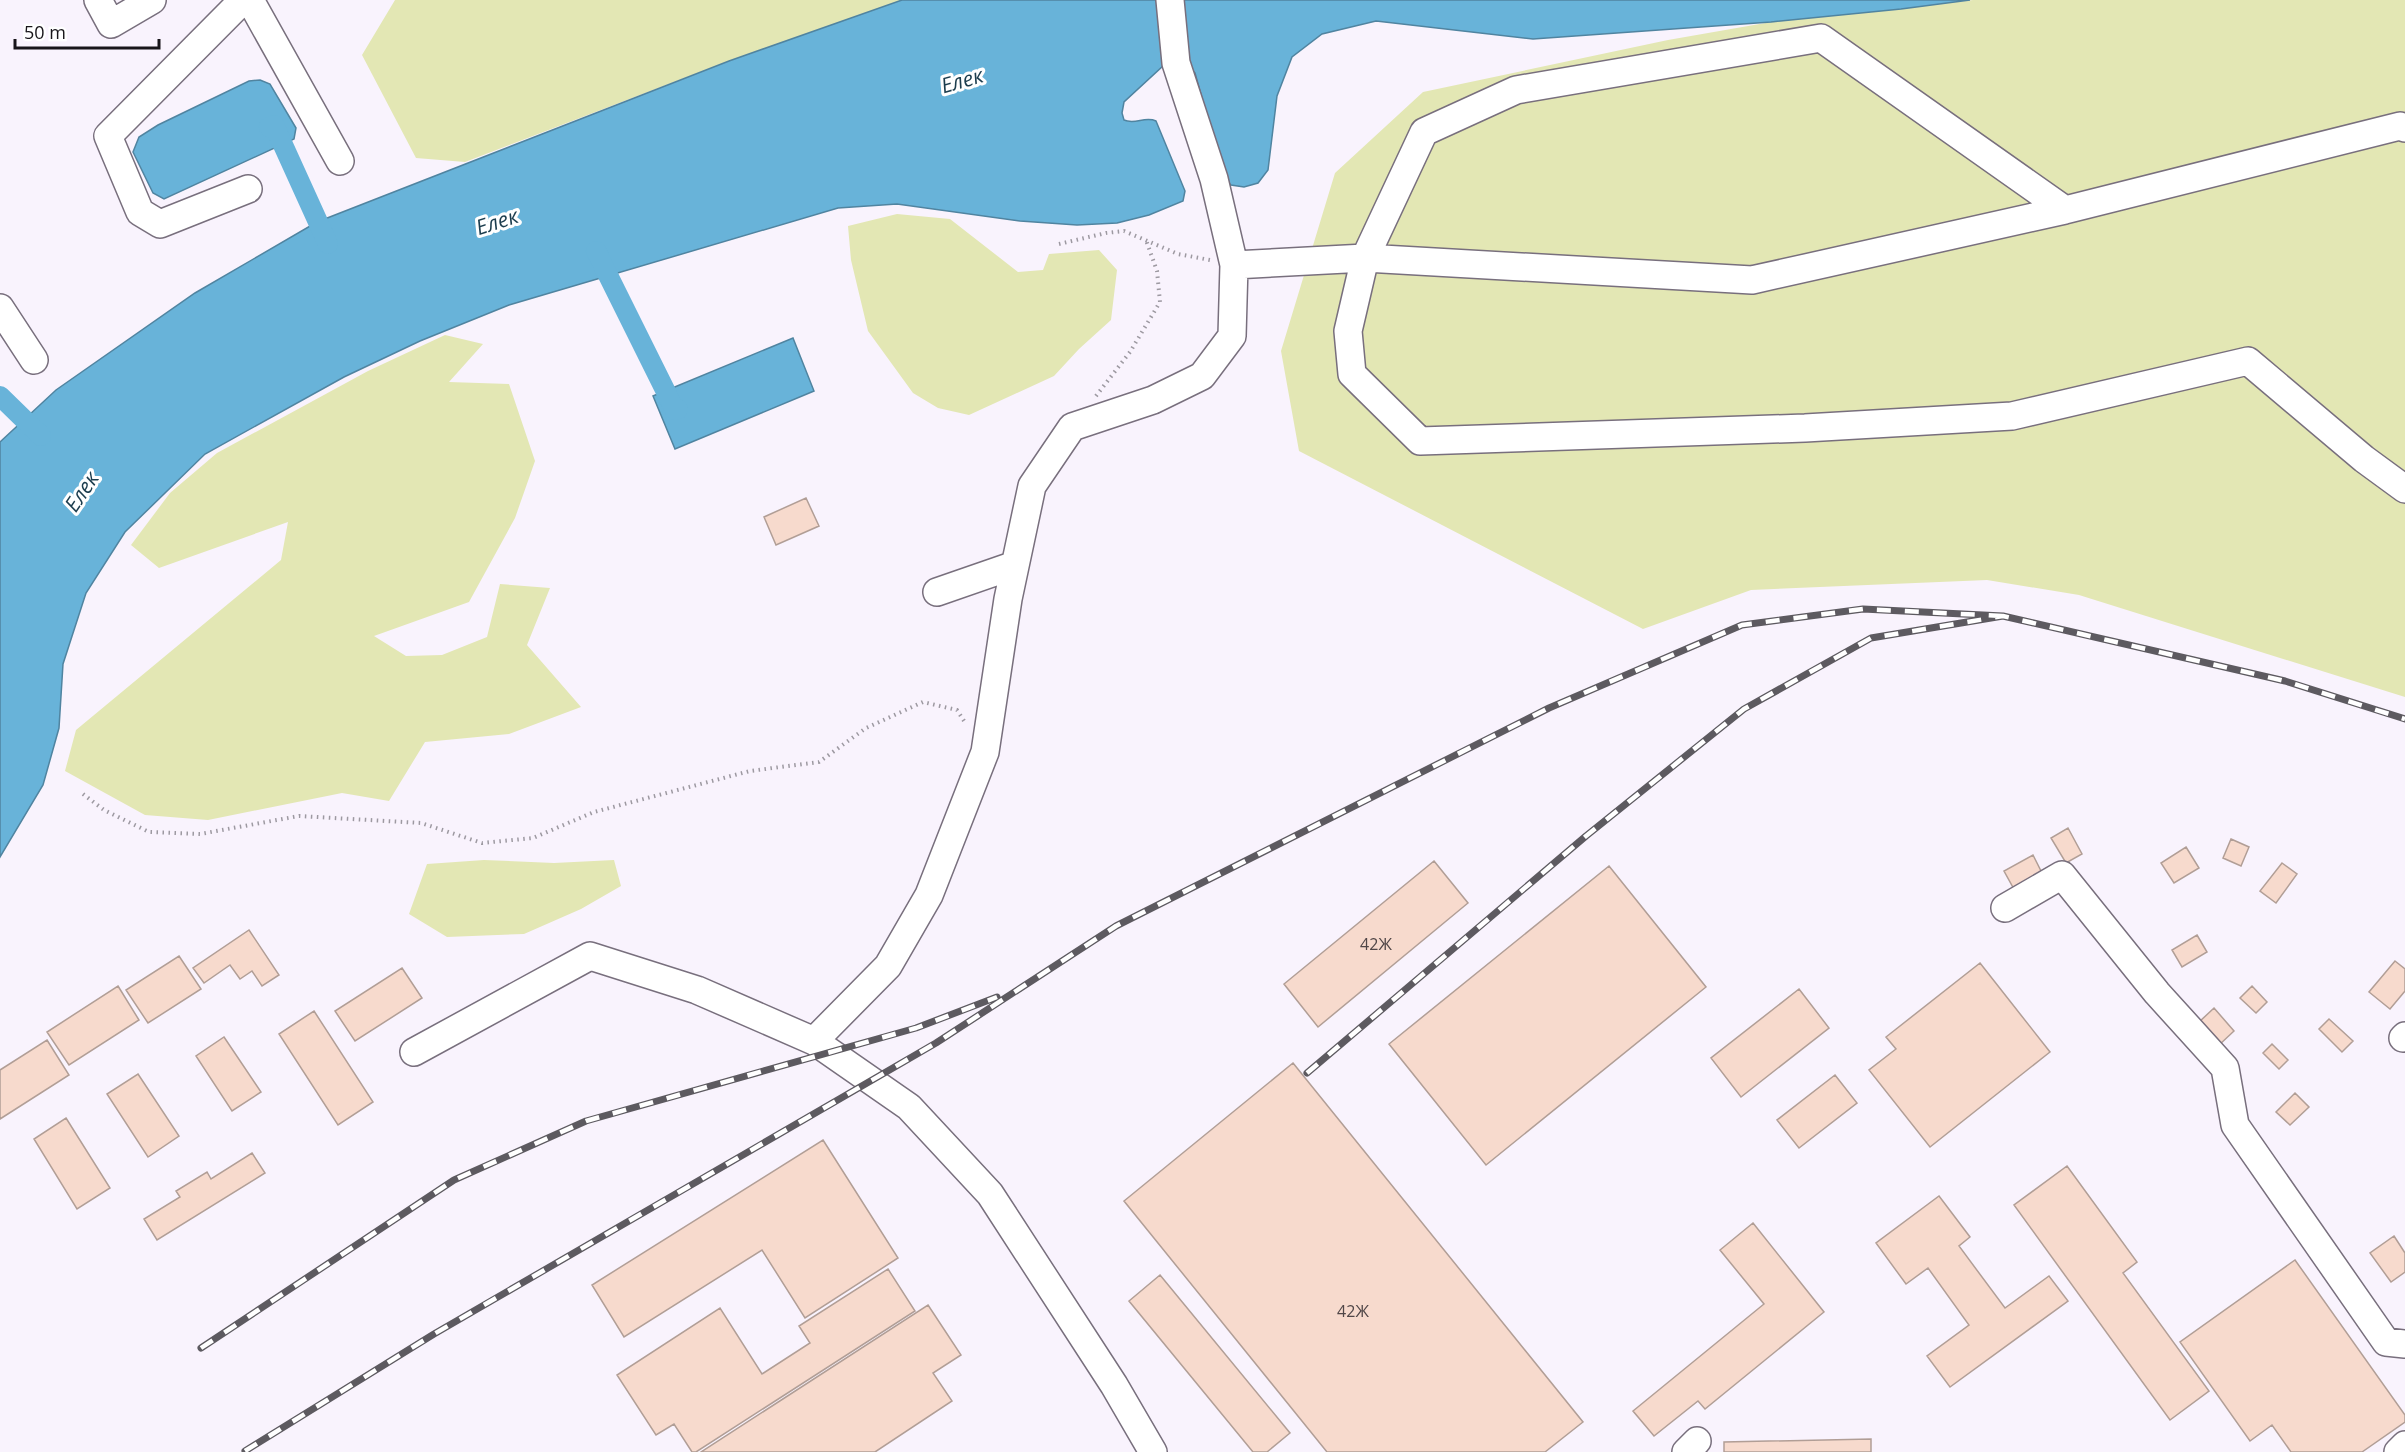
<svg xmlns="http://www.w3.org/2000/svg" width="2405" height="1452" viewBox="0 0 2405 1452" font-family="'Open Sans',sans-serif">
  <style>
    .green { fill: #e3e7b4 }
    .water { fill: #68b3d9; stroke: #5084a0; stroke-width: 1.5 }
    .lines { fill: none; stroke-linecap: round; stroke-linejoin: round }
    .canal { stroke: #68b3d9; stroke-width: 20 }
    .building { fill: #f7dacd; stroke: #b19e96; stroke-width: 1.5 }
    .minor-casing { stroke: #786f7d; stroke-width: 30 }
    .path { stroke: #9d99a1; stroke-width: 4; stroke-dasharray: 1.5 4.5; stroke-linecap: butt }
    .minor { stroke: #fff; stroke-width: 27 }
    .rail-casing { stroke: #5d5a60; stroke-width: 7 }
    .rail { stroke: #fff; stroke-width: 4.5; stroke-dasharray: 14; stroke-linecap: butt }
    .labels { text-anchor: middle; stroke-width: 6; stroke-linejoin: round; paint-order: stroke }
    .number-label { font-size: 16px; fill: #504647 }
    .water-label { font-size: 21px; font-style: italic; fill: #1c3d4e; stroke: #fff }
  </style>
  <rect width="100%" height="100%" fill="#f9f3fd"/>
  <path class="green" d="M395 0H902L729 61 465 162 416 158 362 55Z
    M1973 0H2405V697L2079 595 1987 580 1751 590 1643 629 1299 451 1281 351 1335 173 1423 92 1668 40 1771 22Z
    M897 214 950 219 1018 272 1043 270 1049 254 1099 250 1117 270 1111 320 1079 349 1054 376 969 415 938 408 913 393 868 331 851 260 848 226Z
    M445 335 483 344 449 382 509 384 535 461 515 518 469 602 374 636 406 656 442 655 487 637 500 584 550 588 527 645 581 707 509 734 425 742 389 801 342 793 208 820 145 815 65 771 76 730 281 560 288 522 159 568 131 545 170 493 217 453 368 371Z
    M484 860 554 863 614 860 621 886 581 909 524 934 447 937 409 914 427 864Z"/>
  <path class="water" d="M902 0H1970L1901 9 1771 22 1533 39 1376 21 1322 34 1292 57 1277 96 1268 170 1258 183 1244 187 1231 185 1224 178 1195 73 1185 64 1163 66 1124 102 1122 113 1124 120C1135 125 1145 116 1156 121L1185 191 1183 201 1149 215 1117 223 1077 225 1020 221 897 204 838 208 509 305 420 341 344 377 205 454 125 532 86 593 63 664 59 728 43 785 0 857V442L56 390 195 293 317 222 729 61Z
    M260 80 270 84 296 128 294 139 164 199 153 193 133 152 139 137 158 125 249 81Z
    M793 338 814 391 675 449 653 396Z"/>
  <g class="lines">
    <path class="canal" d="M269 127 274 125 328 244
      M596 251 675 410 678 409
      M0 396 41 436"/>
  </g>
  <path class="building" d="M806 498 819 526 776 545 764 517Z
    M2068 828 2082 854 2066 863 2051 838Z
    M2231 839 2249 847 2241 866 2223 858Z
    M2186 847 2199 868 2174 883 2161 863Z
    M2033 855 2043 875 2015 891 2004 871Z
    M1434 861 1468 903 1318 1027 1284 984Z
    M2282 863 2297 874 2276 903 2260 891Z
    M1609 866 1706 987 1486 1165 1389 1044Z
    M249 930 279 975 262 986 252 971 240 979 230 965 204 983 193 968Z
    M2197 935 2207 952 2182 967 2172 950Z
    M179 956 201 989 148 1023 126 990Z
    M2395 961 2405 969V991L2390 1009 2369 992Z
    M1980 963 2050 1052 1930 1147 1869 1070 1896 1049 1886 1037Z
    M402 968 422 998 355 1041 335 1011Z
    M118 986 139 1020 69 1065 47 1032Z
    M2252 986 2267 1002 2256 1013 2240 998Z
    M1799 989 1829 1028 1741 1097 1711 1058Z
    M2214 1008 2234 1031 2218 1046 2198 1023Z
    M314 1011 373 1102 338 1125 279 1034Z
    M2329 1019 2353 1041 2342 1052 2319 1029Z
    M224 1037 261 1092 232 1111 196 1056Z
    M47 1040 69 1075 0 1119V1070Z
    M2272 1044 2288 1060 2279 1069 2263 1053Z
    M1293 1063 1583 1422 1545 1452H1327L1124 1201Z
    M138 1074 179 1136 148 1157 107 1094Z
    M1835 1075 1857 1103 1799 1148 1777 1120Z
    M2295 1093 2309 1107 2290 1125 2276 1112Z
    M66 1118 110 1188 77 1209 34 1139Z
    M823 1140 898 1258 805 1318 762 1250 624 1337 592 1285Z
    M252 1153 265 1173 157 1240 144 1219 180 1197 176 1191 207 1172 211 1179Z
    M2067 1166 2137 1262 2123 1273 2209 1391 2170 1420 2014 1205Z
    M1939 1196 1970 1237 1959 1246 2005 1308 2049 1276 2068 1301 1950 1387 1927 1356 1969 1325 1928 1268 1906 1284 1876 1243Z
    M1753 1223 1824 1312 1705 1409 1698 1401 1654 1436 1633 1411 1764 1304 1720 1250Z
    M2394 1236 2405 1253V1272L2391 1282 2370 1253Z
    M2295 1260 2405 1415V1422L2362 1452H2291L2272 1425 2250 1441 2180 1342Z
    M888 1269 915 1311 696 1452H692L674 1424 656 1435 617 1375 720 1308 762 1374 810 1343 799 1326Z
    M1160 1275 1290 1433 1267 1452H1253L1129 1301Z
    M928 1305 961 1355 933 1373 952 1401 875 1452H701Z
    M1871 1439V1452H1724V1442Z"/>
  <g class="lines">
    <g class="minor-casing">
      <path id="minor" d="M98 0 111 24 152 0
        M243 0 108 136 140 212 160 224 248 189
        M250 0 340 161
        M2065 210 1821 38 1516 90 1424 132 1365 258 1348 331 1352 374 1420 441 1805 428 2012 416 2248 361 2364 459 2405 489
        M1234 265 1365 258 1752 280 2065 210 2400 126 2405 128
        M0 308 34 360
        M937 592 1015 565
        M2005 908 2062 875 2157 993 2225 1068 2235 1125 2386 1342 2405 1344
        M2403 1038 2405 1036
        M814 1041 888 966 929 895 985 752 1008 599 1032 486 1072 427 1153 400 1202 376 1232 336 1234 265 1214 179 1176 63 1170 0
        M414 1052 590 956 697 990 814 1041 909 1107 990 1194 1114 1385 1153 1452
        M1686 1452 1697 1441
        M2398 1452 2405 1445"/>
    </g>
    <path class="path" d="M1059 244 1106 233 1124 231 1178 254 1210 260
      M1096 396 1130 352 1160 302 1157 271 1146 240
      M83 794 104 810 149 832 200 834 299 816 421 823 482 843 533 838 594 812 750 771 819 762 866 728 923 702 957 710 966 724"/>
    <use href="#minor" class="minor"/>
    <g class="rail-casing">
      <path id="rail" d="M1307 1073 1586 836 1744 709 1871 638 2003 616 2285 681 2405 719
        M201 1348 454 1180 586 1121 916 1028 997 997
        M245 1451 434 1334 936 1043 1116 926 1549 708 1742 625 1863 609 2003 616"/>
    </g>
    <use href="#rail" class="rail"/>
  </g>
  <g class="labels">
    <g class="number-label">
      <text x="1376" y="950">42Ж</text>
      <text x="1353" y="1317">42Ж</text>
    </g>
    <g class="water-label">
      <text transform="translate(962 81) rotate(-16)" y="7">Елек</text>
      <text transform="translate(497 222) rotate(-18)" y="7">Елек</text>
      <text transform="translate(82 492) rotate(-56)" y="7">Елек</text>
    </g>
  </g>
  <path d="M15 39v9h144v-9" fill="none" stroke="#18151a" stroke-width="3"/>
  <text x="24" y="39" font-size="18" fill="#18151a" stroke="#ffffff" stroke-width="4.5" paint-order="stroke">50 m</text>
</svg>
